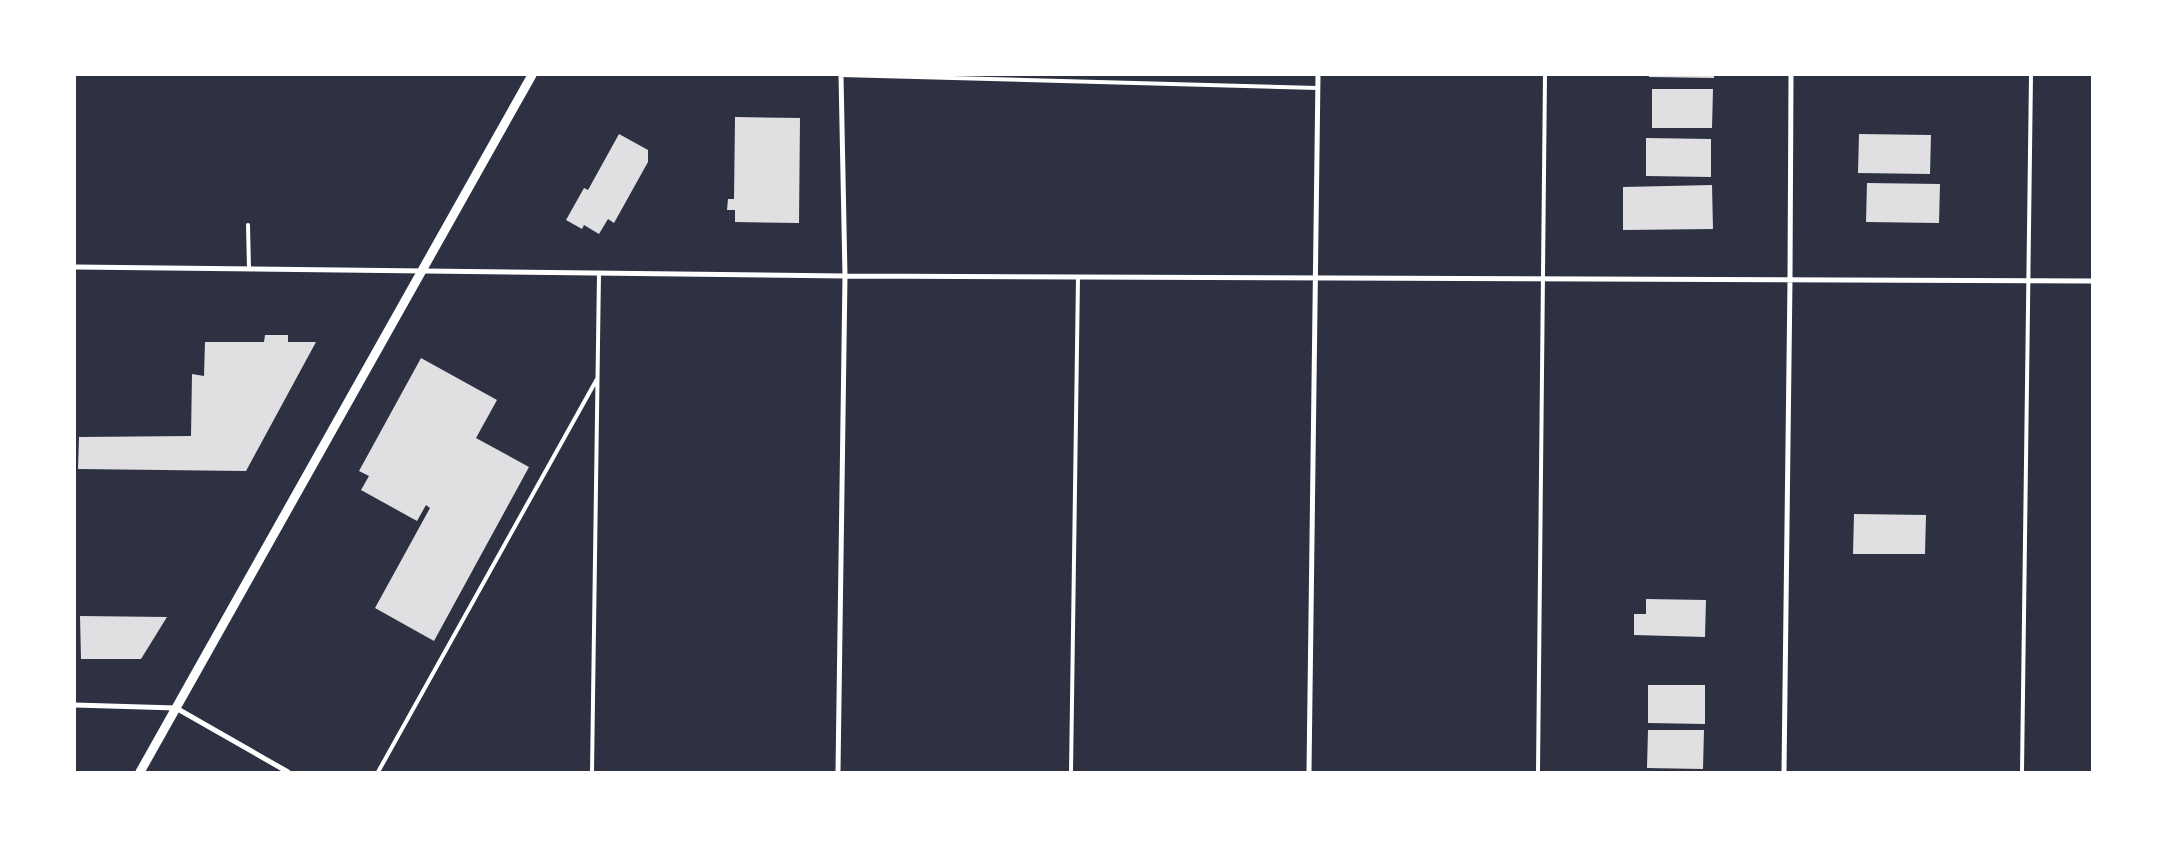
<svg xmlns="http://www.w3.org/2000/svg" width="2167" height="847" viewBox="0 0 2167 847" font-family="Raleway,sans-serif">
  <style>
    .building { fill: #e0e0e3 }
    .lines { fill: none; stroke-linecap: round; stroke-linejoin: round }
    .service { stroke: #fff; stroke-width: 4 }
    .minor { stroke: #fff; stroke-width: 5 }
    .tertiary { stroke: #fff; stroke-width: 9 }
  </style>
  <rect width="100%" height="100%" fill="#2d3142"/>
  <path class="building" d="M1649 75H1714V78L1649 77Z
    M1652 89H1713L1712 128H1652Z
    M735 117 800 118 799 223 735 222V210H727L728 199H734Z
    M619 134 648 150V162L614 223 608 219 599 234 584 225 582 229 566 220 584 188 588 190Z
    M1859 134 1931 135 1930 174 1858 173Z
    M1646 138 1711 139V177L1646 176Z
    M1867 183 1940 184 1939 223 1866 222Z
    M1712 185 1713 229 1623 230V187Z
    M265 335H288V342H316L246 471 78 469 79 437 191 436 192 374 204 376 205 342H264Z
    M421 358 497 400 476 438 529 467 434 641 375 608 430 508 426 505 417 521 361 490 369 476 359 471Z
    M1854 514 1926 515 1925 554H1853Z
    M1646 599 1706 600 1705 637 1634 635V614H1646Z
    M80 616 167 617 141 659H81Z
    M1648 685H1705V724L1648 723Z
    M1648 730H1704L1703 769 1647 768Z"/>
  <g class="lines">
    <path class="service" d="M841 75 1318 88
      M248 225 249 268
      M378 772 597 379
      M592 772 599 273
      M1071 772 1078 277
      M1538 772 1545 75
      M2022 772 2031 75"/>
    <path class="minor" d="M75 267 845 276 2092 281
      M75 705 176 708 288 772
      M838 772 845 276 841 75
      M1309 772 1318 75
      M1784 772 1790 280 1791 75"/>
    <path class="tertiary" d="M140 772 532 75"/>
  </g>
  <rect width="2167" height="847" fill="none" stroke="#ffffff" stroke-width="152"/>
</svg>
